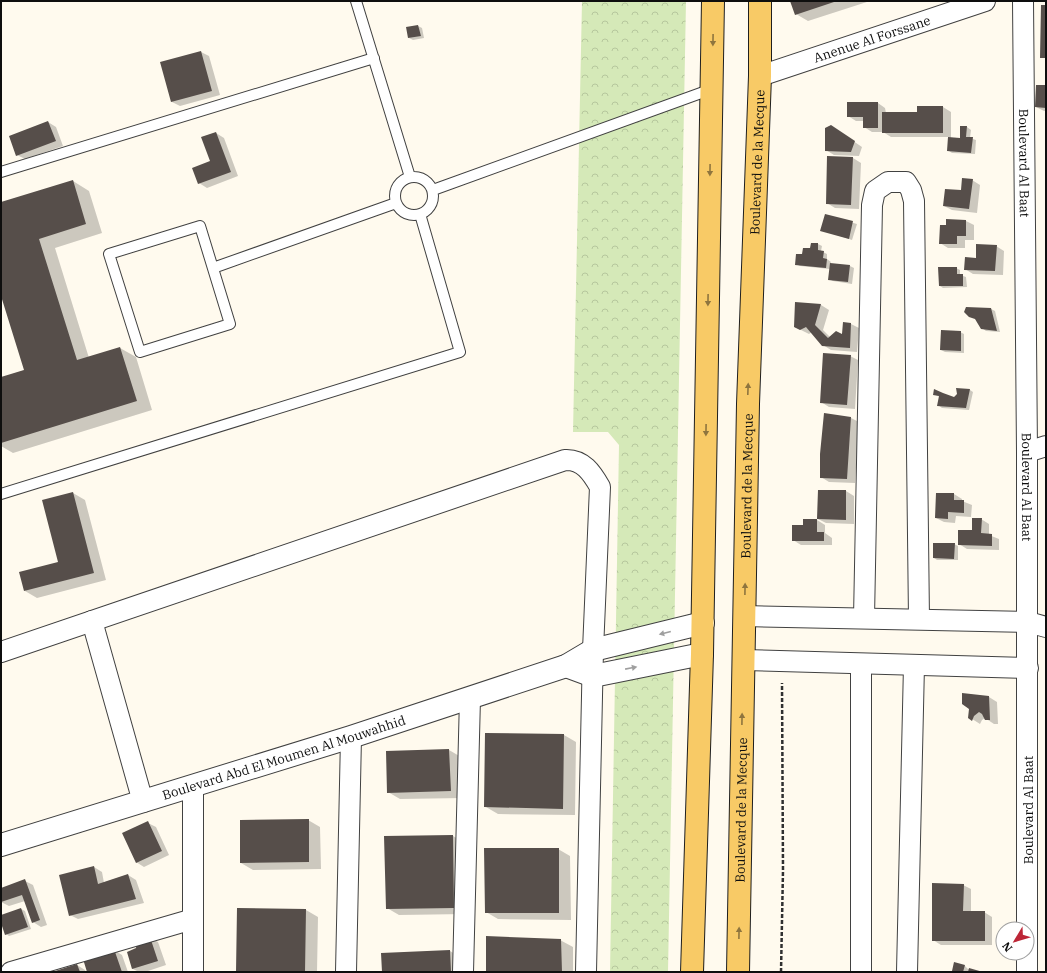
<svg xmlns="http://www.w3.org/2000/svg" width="1047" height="973" viewBox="0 0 1047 973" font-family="'IBM Plex Serif',serif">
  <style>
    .park { fill: url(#park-crowns) }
    .shadow { fill: #0003 }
    .building { fill: #564e4a }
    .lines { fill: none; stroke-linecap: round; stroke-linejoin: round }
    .service-casing { stroke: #414141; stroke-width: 12 }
    .minor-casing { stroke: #414141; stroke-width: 22 }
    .tertiary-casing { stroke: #414141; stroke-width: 24 }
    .primary-casing { stroke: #1f1f1f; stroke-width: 24 }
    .path { stroke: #303030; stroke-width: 2.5; stroke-dasharray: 4 2; stroke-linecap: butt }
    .service { stroke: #fff; stroke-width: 10 }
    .minor { stroke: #fff; stroke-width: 20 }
    .tertiary { stroke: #fff; stroke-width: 22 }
    .primary { stroke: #f8ca66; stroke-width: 22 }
    .oneway { fill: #8f753e }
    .oneway2 { fill: #9f9f9f }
    .labels { text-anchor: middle; stroke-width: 4; stroke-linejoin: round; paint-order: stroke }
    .street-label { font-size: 13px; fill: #0e0e0e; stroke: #fff }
  </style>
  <defs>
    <pattern id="park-crowns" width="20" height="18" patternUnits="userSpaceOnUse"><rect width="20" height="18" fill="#d5e9b8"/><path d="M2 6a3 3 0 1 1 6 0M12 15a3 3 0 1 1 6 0" fill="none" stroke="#b6c79d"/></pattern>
  </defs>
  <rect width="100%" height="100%" fill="#fffaee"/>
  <path class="park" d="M582 1H686L668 972H610L619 445 608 432H573Z"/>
  <path class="shadow" d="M791 1H870L808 21 796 14Z
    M418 26 422 28 424 38 413 40 409 38Z
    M201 52 209 56 220 95 180 106 172 102Z
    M1046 86V111H1044L1036 107Z
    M878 103 885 108 886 113H918L943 107 951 112V138L960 139 961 127H967L971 130 970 138 976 140 975 154 952 153 949 151V137H891L883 132H872L864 127V121H856L848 116Z
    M48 122 56 127 63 146 25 159 17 155Z
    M831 126 862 147 859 156 834 155 826 150Z
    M216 133 224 138 238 176 207 188 199 183 212 162Z
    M853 158 861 163 859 209 835 208 827 203Z
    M972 180 980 185 977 213 952 210 944 206 962 191Z
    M73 181 89 191 102 233 55 248 89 358 120 348 136 357 152 410 13 453 1 446V378L25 370 1 293V203Z
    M826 215 857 224 852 240 822 230Z
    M966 221 974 225V240H965V248H948L940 243Z
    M818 244 822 246 821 251 827 254V259L831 262 830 264 850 266 854 268 852 284 833 281 829 279 830 269 800 266 796 264 803 256Z
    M996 246 1004 251 1003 275 973 274 965 269 977 259Z
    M956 268 960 270V275L966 277 967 287 943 288 940 286Z
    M796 303 821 305 829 310 823 330 830 337 843 335V323L851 324 859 328 857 352 831 350 823 345 812 332 809 334 795 327Z
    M991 309 995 311 1000 332 986 331 982 328 976 319Z
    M960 332 964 334V353L945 352 941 350Z
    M850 356 858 360 855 409 829 407 821 402Z
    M957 389 970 390 973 392 969 410 942 408 938 405 940 397 934 394 954 398 958 394Z
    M851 418 859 422 855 483 829 482 821 477Z
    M819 491H846L854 496V524L826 523 818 519Z
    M73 493 85 500 106 580 37 598 25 591 59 563Z
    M954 494 962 499V501L972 505 971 517 956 516 955 523 944 522 936 518Z
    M981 519 989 524V535L999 539V550L967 549 959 544 973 531Z
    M817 520 825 525V533L832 538V545H801L793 540 804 526Z
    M954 544 958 546V560H937L934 558Z
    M989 697 997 702 998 724H994L985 718 982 720 980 724 969 717Z
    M486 734 564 735 576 742 575 815 498 814 486 807Z
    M449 750 461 757 463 798 400 799 388 792 387 752Z
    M308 820 320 827 321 869 253 870 241 863Z
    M148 823 156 827 169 855 144 867 136 862Z
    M453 836 465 843 466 914 399 915 387 908Z
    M558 849 570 856 571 920 498 919 486 912Z
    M94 867 102 872 104 883 128 875 136 880 144 903 78 919 70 915Z
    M25 881 33 885 47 925 41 927 33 922 25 901 9 906 1 902V889Z
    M963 885 971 889V912H984L992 917V945H941L933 940Z
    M21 909 25 911 31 929 9 936 6 934 1 916Z
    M306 910 318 917 317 972H237Z
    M150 938 158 942 166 965 145 972H139L133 969 128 952 137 949Z
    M560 940 573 947V972H487Z
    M114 950 122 955 128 972H88Z
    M450 951 462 958 463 972H383Z
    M955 963 965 966 968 969 981 972H955L953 971Z
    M77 965 85 970 86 972H53Z"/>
  <path class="building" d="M790 1H837L795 15Z
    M1041 5H1046V58H1040Z
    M418 25 421 36 408 38 406 27Z
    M201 51 212 91 171 102 160 62Z
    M1036 85H1046V108L1035 107Z
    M847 102H878V128H863V117H847Z
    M917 106H943V133H882V112H917Z
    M48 121 56 141 16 156 9 136Z
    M831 125 855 141 851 152 825 151V128Z
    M960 126H967L966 137H973L971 153 947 151 948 137 960 138Z
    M216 132 231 172 198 184 192 168 210 161 201 137Z
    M827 156 853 157 851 205 826 204Z
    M962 178 973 179 969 209 943 206 945 189 961 190Z
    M73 180 86 224 39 239 77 360 120 347 137 401 1 443V377L24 370 1 296V202Z
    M825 214 853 221 849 239 820 231Z
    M946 219 966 220V236H957V244H939L940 225H946Z
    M811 243H818V250L824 251 823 258 827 259 826 268 795 265 796 254H802L803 248H810Z
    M976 244 997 245 995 271 964 270 965 257 976 258Z
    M830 263 850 265 848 282 828 280Z
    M938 267H957V274H963V286H939Z
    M795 302 821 304 815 325 828 338 836 331 842 334 843 322 851 323 850 348 822 346 806 327 800 330 794 327Z
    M966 307 991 308 997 331 981 329 975 319 969 317 964 312Z
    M941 330 961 331V351L940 350Z
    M823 353 851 355 847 405 820 403Z
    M956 388 970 389 966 408 937 406 939 396 933 395 934 389 943 393 954 397 957 394Z
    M824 413 851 417 847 479 820 478V454Z
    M818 490H846V520L817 519Z
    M73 492 94 573 24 591 19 572 58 562 42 500Z
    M936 493H954V500H964V513L948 512V519L935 518Z
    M972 518H982L981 533 992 534V546L958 545V530H972Z
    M803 519H817V532H824V541H792V525H803Z
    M933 543H955L954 559 933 558Z
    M962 693 989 696 990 720H985L982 714 979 712 974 716 972 721 968 718 969 709 962 704Z
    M485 733 564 734 563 809 484 807Z
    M449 749 451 791 387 793 386 751Z
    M309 819V862L240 863V820Z
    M148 821 162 851 136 863 122 833Z
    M453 835 454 908 386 909 384 836Z
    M484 848H559V913H485Z
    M94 866 98 884 128 874 136 899 69 916 59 875Z
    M25 879 40 920 32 923 22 895 1 902V888Z
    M932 883 964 884 963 911H985V941H932Z
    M21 908 28 927 5 935 1 923V915Z
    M237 908 306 909 305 972H236Z
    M486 936 561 939 562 972H486Z
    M150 937 158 961 132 969 127 952 136 948 137 941Z
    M114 949 122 972H87L83 959Z
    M450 950 451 972H382L381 953Z
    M954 962 965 965 963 972 952 971Z
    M77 964 80 972H52Z
    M969 968 983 972H968Z"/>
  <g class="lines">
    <g class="service-casing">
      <path id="service" d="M356 1 410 177
        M1 172 374 58
        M395 196a19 19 0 1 1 38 0a19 19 0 1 1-38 0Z
        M433 190 712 89
        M200 226 230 324 140 352 109 254Z
        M213 268 396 203
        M1 494 460 352 420 214"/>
    </g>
    <g class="minor-casing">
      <g id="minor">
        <path id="s1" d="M1023 1 1027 452V972"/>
        <path id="s2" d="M760 76 985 1"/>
        <path d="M1027 452 1046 446"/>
        <path d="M744 616 1028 622 1046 627"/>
        <path d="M864 618 872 205 875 191 888 182H906L911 190 914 201 919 619"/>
        <path d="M92 621 143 802"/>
        <path d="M1 652 565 460C583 459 592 473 600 487L593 650 586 972"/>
        <path d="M743 660 1028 668"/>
        <path d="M11 972 193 919"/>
        <path d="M193 972V786"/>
        <path d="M346 972 351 737"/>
        <path d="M463 972 470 698"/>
        <path d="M861 972V664"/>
        <path d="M907 972 914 665"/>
      </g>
    </g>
    <g class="tertiary-casing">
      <g id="tertiary">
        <path d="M566 666 593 676 702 654"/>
        <path id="s3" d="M1 845 351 737 566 666 593 650 703 623"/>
      </g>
    </g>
    <g class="primary-casing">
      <g id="primary">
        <path d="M692 972 702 654 713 1"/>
        <path id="s4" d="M738 972 748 404 760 76V1"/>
      </g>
    </g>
    <path class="path" d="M781 972 783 870 782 683"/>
    <use href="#service" class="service"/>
    <use href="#minor" class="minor"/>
    <use href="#tertiary" class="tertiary"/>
    <use href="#primary" class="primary"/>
  </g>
  <defs><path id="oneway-solid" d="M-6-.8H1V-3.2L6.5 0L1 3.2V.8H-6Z"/></defs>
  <g class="oneway">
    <use href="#oneway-solid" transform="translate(713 40) rotate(91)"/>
    <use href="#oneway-solid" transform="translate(710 170) rotate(91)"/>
    <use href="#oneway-solid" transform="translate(708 300) rotate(91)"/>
    <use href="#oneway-solid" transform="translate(748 389) rotate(-88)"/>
    <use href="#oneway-solid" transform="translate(706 430) rotate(91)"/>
    <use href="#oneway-solid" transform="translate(745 589) rotate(-89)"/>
    <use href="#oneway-solid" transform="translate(742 719) rotate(-89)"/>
    <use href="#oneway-solid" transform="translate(739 933) rotate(-89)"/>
  </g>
  <g class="oneway2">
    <use href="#oneway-solid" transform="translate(665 633) rotate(166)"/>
    <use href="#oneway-solid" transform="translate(631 668) rotate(-11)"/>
  </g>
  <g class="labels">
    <g class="street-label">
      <text dy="5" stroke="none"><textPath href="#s2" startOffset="118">Anenue Al Forssane</textPath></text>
      <text dy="5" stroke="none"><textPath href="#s4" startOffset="810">Boulevard de la Mecque</textPath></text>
      <text dy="5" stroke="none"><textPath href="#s1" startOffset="162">Boulevard Al Baat</textPath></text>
      <text dy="5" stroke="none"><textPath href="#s4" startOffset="486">Boulevard de la Mecque</textPath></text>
      <text dy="5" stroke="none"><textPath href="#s1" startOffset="486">Boulevard Al Baat</textPath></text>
      <text dy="5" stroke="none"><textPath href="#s3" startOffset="296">Boulevard Abd El Moumen Al Mouwahhid</textPath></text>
      <text dy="5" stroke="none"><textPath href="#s4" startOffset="162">Boulevard de la Mecque</textPath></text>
      <text transform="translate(1028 810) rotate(-90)" y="5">Boulevard Al Baat</text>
    </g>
  </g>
  <rect width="1047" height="973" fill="none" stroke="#0e0e0e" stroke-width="4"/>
  <g transform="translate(1015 941) rotate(232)"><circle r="19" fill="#ffffff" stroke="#9f9f9f"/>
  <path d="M0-3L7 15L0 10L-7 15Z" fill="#bd2637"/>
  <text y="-6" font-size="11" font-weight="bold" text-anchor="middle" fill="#0e0e0e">N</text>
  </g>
</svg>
